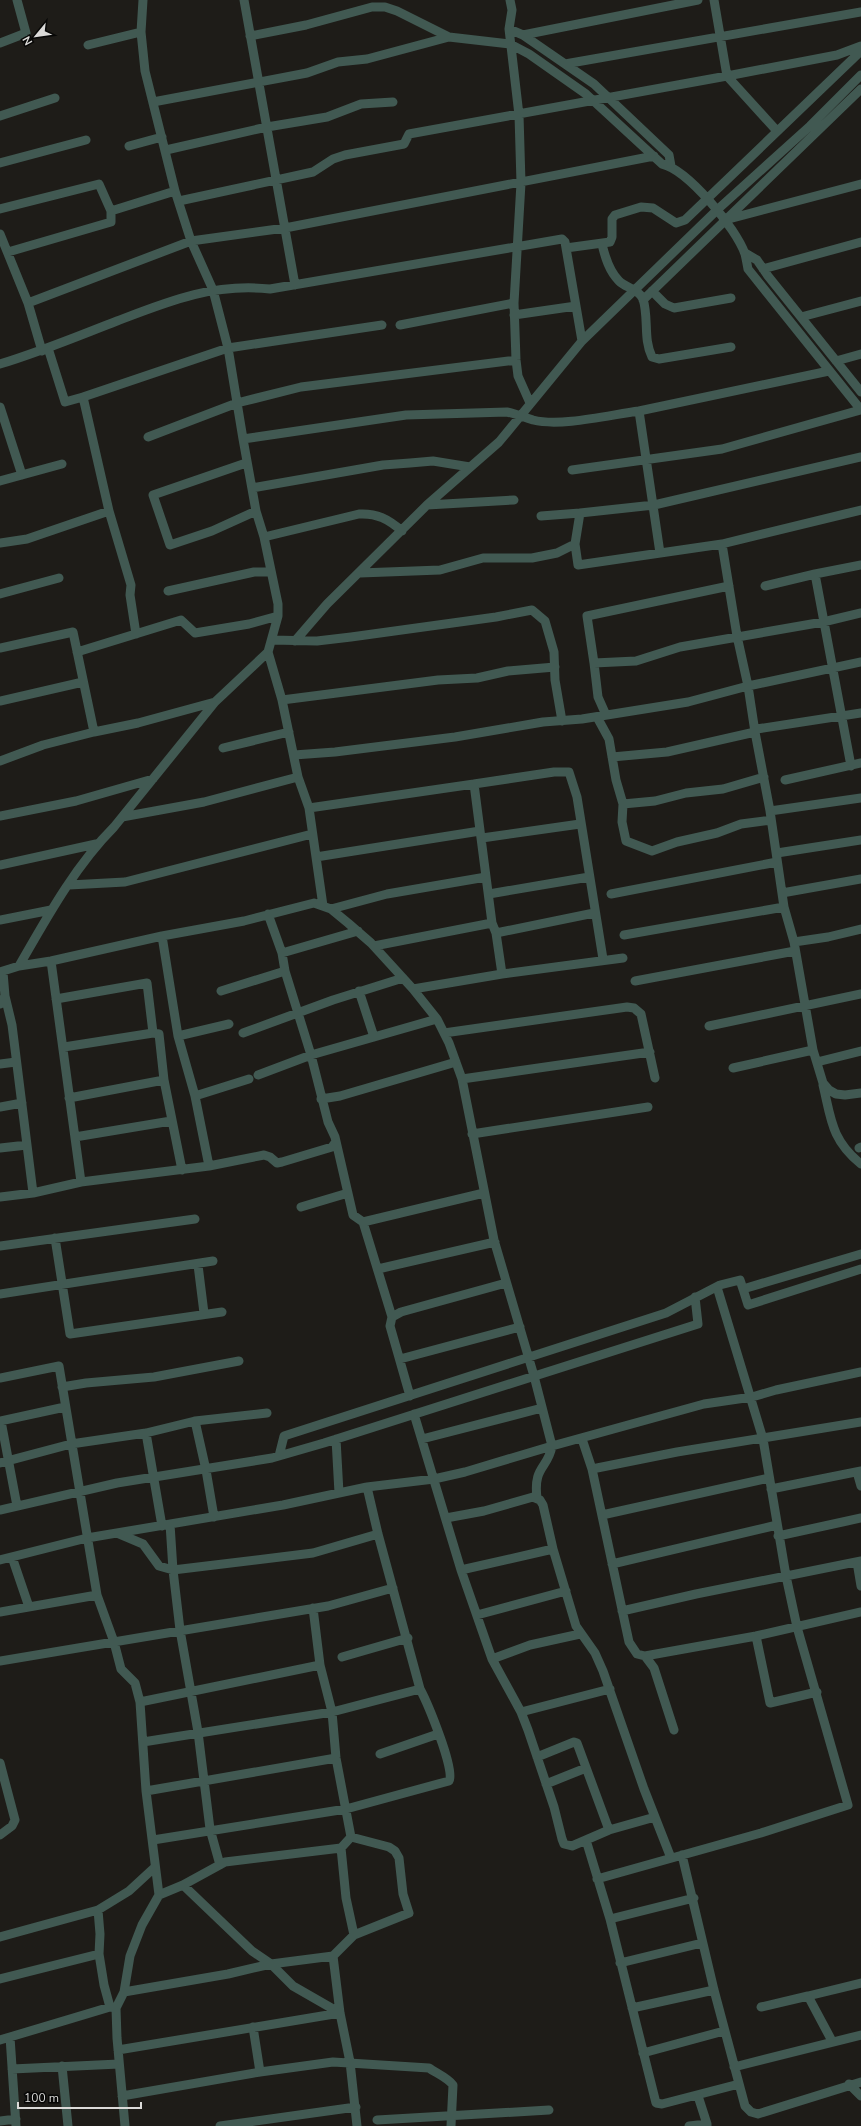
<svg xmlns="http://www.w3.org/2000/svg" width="861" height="2126" viewBox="0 0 861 2126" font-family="'Nunito Sans',sans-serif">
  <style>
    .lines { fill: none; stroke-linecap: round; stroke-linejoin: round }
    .minor { stroke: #415952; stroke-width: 9 }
  </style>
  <rect width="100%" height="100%" fill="#1e1c18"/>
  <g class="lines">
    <path class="minor" d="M143 0 141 32 145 71 175 191 191 241 213 290 228 348 243 439
      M244 0 295 285
      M510 0 512 10 509 29 519 115 521 183 514 303 516 360 518 376 530 403
      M714 0 727 76 837 55 861 46
      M509 29 523 35 594 84 669 155 671 166
      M523 35 698 0
      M250 36 306 25 372 7H385L397 11 449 37 510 44 529 54 586 94 662 164C688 170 736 228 745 254 746 258 747 264 748 269L861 410
      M0 43 26 33 17 0
      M88 45 141 32
      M565 64 861 12
      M153 102 307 73 338 62 367 59 449 37
      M0 116 55 98
      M129 146 162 137
      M166 150 267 127 327 117 361 104 393 102
      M0 163 86 140
      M179 201 313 172 333 159 345 155 404 144 409 134 727 76 777 131
      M0 209 99 184 111 211
      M725 220 861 184
      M0 234 28 303 42 351
      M602 244C605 257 609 271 619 281 626 288 639 289 643 299 649 318 643 339 652 357L659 359 731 347
      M566 248 610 242 612 237V219L615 215 641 207 653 208 676 223 685 220 861 51
      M8 252 111 222V211L175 191
      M745 253 757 260 768 276 861 392
      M763 269 861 242
      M652 291 665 304 674 308 731 298
      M643 300 861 89
      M28 303 191 241 285 228 654 156
      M514 315 576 306
      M801 317 861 301
      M400 325 514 303
      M48 348 65 402 83 397
      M836 361 861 354
      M0 364C40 352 78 336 117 321 169 301 213 283 270 289L562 239 565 242 566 248 582 341
      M0 407 22 475
      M639 411 829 371
      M148 437 237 403 301 387 516 360
      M246 463 153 495 170 545 212 531 256 511
      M572 470 722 449 860 410
      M0 481 62 464
      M252 488 383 465 410 463 433 461 470 467
      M427 505 514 500
      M109 511 83 397 228 348 382 325
      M580 513 654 505 861 457
      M541 516 580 513 575 544 578 565 722 544 737 636 748 686 755 732 770 811 784 907 794 942 813 1050 823 1083 829 1090 836 1094 845 1095 861 1093
      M264 537 359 514C377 513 388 519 402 531
      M0 543 27 539 109 511 131 585 130 595 136 634
      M722 544 861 510
      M360 573 440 570 483 558H532L557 553 575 544
      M729 586 587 616 594 663 636 661 680 647 823 622 861 613
      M765 586 815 574
      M168 591 254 572H271
      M0 594 59 578
      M272 640 317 641 351 637 496 617 532 610 545 621 554 652 555 680 562 721
      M295 641 327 604 427 505 499 442 582 341 717 210 810 126 861 75
      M0 648 73 632 94 732
      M77 652 181 620 195 633 249 624 278 616
      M268 652 282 700 298 777 309 808 323 906
      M594 663 598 697 606 715
      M282 700 438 680 477 678 508 671 555 667
      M0 701 83 682
      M597 717 609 739 616 780 623 804 655 801 686 793 723 789 764 777
      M757 729 861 713
      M223 748 289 732
      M294 755 335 752 455 737 543 722 582 719 688 702 748 686 861 662
      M612 757 667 752 755 732
      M0 761 43 745 94 732 138 723 215 702
      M851 766 815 574 861 565
      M785 780 861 763
      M474 784 554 772H569L577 797 603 959
      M623 804 622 822 626 841 652 851 677 842 717 833 741 824 771 820
      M309 808 474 784 492 923 496 933 502 974
      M770 811 861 798
      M0 816 76 801 153 779
      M122 817 204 802 298 777
      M482 838 580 824
      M777 853 861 840
      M316 857 480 831
      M0 865 96 844
      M69 885 125 882 312 834
      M782 893 861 879
      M489 894 589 877
      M611 894 777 862
      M331 909 387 894 486 877
      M268 914 282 953 285 971 311 1055 328 1122 335 1137 353 1215 363 1222 392 1317
      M0 920 51 910
      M496 933 594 913
      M624 935 784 907
      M794 942 828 937 861 929
      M374 946 492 923
      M282 953 358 931
      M51 961 81 1182
      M19 966C46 919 75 866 114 827L215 702 268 652 278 616V604L264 537 256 511 243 439 406 415 507 412C516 414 524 417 533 420 561 427 609 415 639 411L660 553
      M0 972 19 966 51 961 162 936 244 921 314 903 331 909 348 923 371 943 413 989 437 1019 449 1043 462 1079 494 1240 534 1376 552 1446C548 1469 533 1466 537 1498
      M635 981 795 951
      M413 989 502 974 623 958
      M221 991 285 971
      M359 991 374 1037
      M5 996 12 1025 33 1193
      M56 999 147 983 153 1033 64 1047
      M0 1004 5 996 3 972
      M709 1026 861 994
      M153 1033 159 1034 164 1080
      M243 1033 333 1000 403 978
      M444 1033 627 1007 634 1008 641 1014 655 1078
      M178 1036 229 1024
      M817 1062 861 1051
      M0 1064 16 1062
      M733 1068 813 1050
      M258 1075 311 1055 437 1019
      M462 1079 650 1052
      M823 1085C831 1118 831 1140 861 1164
      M195 1096 249 1079
      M69 1098 164 1080 182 1170
      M321 1099 340 1096 456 1062
      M0 1107 22 1103
      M472 1134 648 1107
      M75 1137 171 1121
      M0 1148 27 1145
      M859 1148 861 1147
      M209 1166 264 1155 270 1157 277 1163 282 1162 332 1147 335 1143
      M0 1197 33 1193 81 1182 209 1166 195 1096 178 1036 162 936
      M301 1207 348 1193
      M363 1222 484 1193
      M55 1238 70 1334 222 1312
      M0 1246 195 1219
      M198 1265 204 1313
      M378 1269 495 1242
      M743 1289 748 1305 861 1269
      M0 1294 213 1261
      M400 1359 520 1327
      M0 1378 59 1366 97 1595 114 1642 121 1669 135 1683 140 1702 146 1791 159 1895 142 1925 130 1956 124 1992 116 2008 117 2038 125 2126
      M62 1387 86 1383 154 1377 239 1361
      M410 1396 390 1326 392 1317 401 1312 506 1283
      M414 1414 461 1570 492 1659 521 1712 528 1730 554 1807 562 1839 564 1844 572 1846 609 1830 655 1817
      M0 1421 65 1407
      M1 1421 17 1506
      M195 1421 206 1470 214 1517
      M146 1433 162 1526
      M336 1439 339 1493
      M422 1439 542 1408
      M582 1439 592 1469 629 1642 637 1654 645 1656 654 1668 674 1730
      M279 1456 284 1436 666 1313 720 1285 740 1280 743 1289 861 1254
      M0 1463 71 1444 146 1433 195 1421 267 1413
      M592 1469 677 1452 861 1422
      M857 1472 861 1486
      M771 1489 861 1471
      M0 1510 117 1483 272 1458 324 1443 698 1324 695 1297
      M602 1515 769 1478
      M446 1518 484 1511 533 1497 540 1500 543 1505 553 1549 576 1626 595 1653 603 1671 644 1789 671 1858
      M170 1524 173 1570 180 1630 198 1732 210 1829 220 1865
      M117 1533 143 1544 159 1566 173 1570 313 1553 378 1534
      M778 1536 861 1518
      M12 1557 29 1607
      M0 1560 87 1538 283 1505 367 1487 434 1479 465 1472 552 1446 704 1404 752 1397 776 1390 861 1372
      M857 1562 861 1586
      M612 1564 777 1525
      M461 1570 553 1549
      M622 1611 696 1594 861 1561
      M0 1612 97 1595
      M477 1615 566 1591
      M756 1636 770 1703 817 1692
      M645 1656 756 1636 861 1612
      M342 1657 408 1638
      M492 1659 530 1645 580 1634
      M0 1661 328 1606 393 1588
      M140 1702 320 1665
      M521 1712 610 1689
      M143 1742 332 1712 420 1689 378 1534 367 1487
      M380 1754 438 1734
      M537 1757 574 1742 577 1743 609 1830
      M0 1763 15 1820 12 1826 0 1835
      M546 1784 586 1768
      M146 1791 336 1758
      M153 1840 346 1809 449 1781C456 1771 427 1702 420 1689
      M586 1840 610 1919 656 2103 662 2104 739 2084
      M341 1848 346 1898 354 1935
      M682 1855 714 1990 745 2106 751 2112 758 2114 861 2082
      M597 1879 761 1833 848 1805 797 1627 786 1576 763 1439 717 1287
      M183 1885 225 1862 341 1848 351 1837 336 1758 332 1712 320 1665 313 1608
      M159 1895 183 1885 252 1951 271 1964 293 1986 340 2013
      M98 1910 100 1934 99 1954 104 1985 110 2007
      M610 1919 694 1898
      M0 1937 98 1910 129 1891 154 1868
      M333 1956 340 2013 350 2062 357 2126
      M620 1963 702 1943
      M0 1979 99 1954
      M124 1992 228 1974 271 1964 333 1956 354 1935 409 1913 403 1894 399 1858 395 1851 389 1847 351 1837
      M808 1996 861 1983
      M761 2007 808 1996 832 2041
      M632 2008 714 1990
      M253 2027 260 2072
      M10 2037 16 2126
      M0 2040 110 2007 116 2008
      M118 2050 340 2013
      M643 2053 724 2031
      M62 2066 68 2126
      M734 2067 861 2035
      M12 2069 119 2064
      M849 2084 861 2096
      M122 2096 260 2072 333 2062 429 2068C436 2073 448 2078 453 2085L451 2126
      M698 2096 707 2124
      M377 2120 549 2110
      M0 2121 16 2119
      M220 2126 356 2107
      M689 2126 707 2124V2126"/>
  </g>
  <g transform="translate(36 36) rotate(241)" stroke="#070706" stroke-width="3" paint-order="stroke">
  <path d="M0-3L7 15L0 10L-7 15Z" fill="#dbdad8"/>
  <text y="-6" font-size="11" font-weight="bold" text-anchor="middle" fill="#dbdad8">N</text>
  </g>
  <path d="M18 2102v6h123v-6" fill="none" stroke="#dbdad8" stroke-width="2"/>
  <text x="24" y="2102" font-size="12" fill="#dbdad8" stroke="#070706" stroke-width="3" paint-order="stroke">100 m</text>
</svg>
